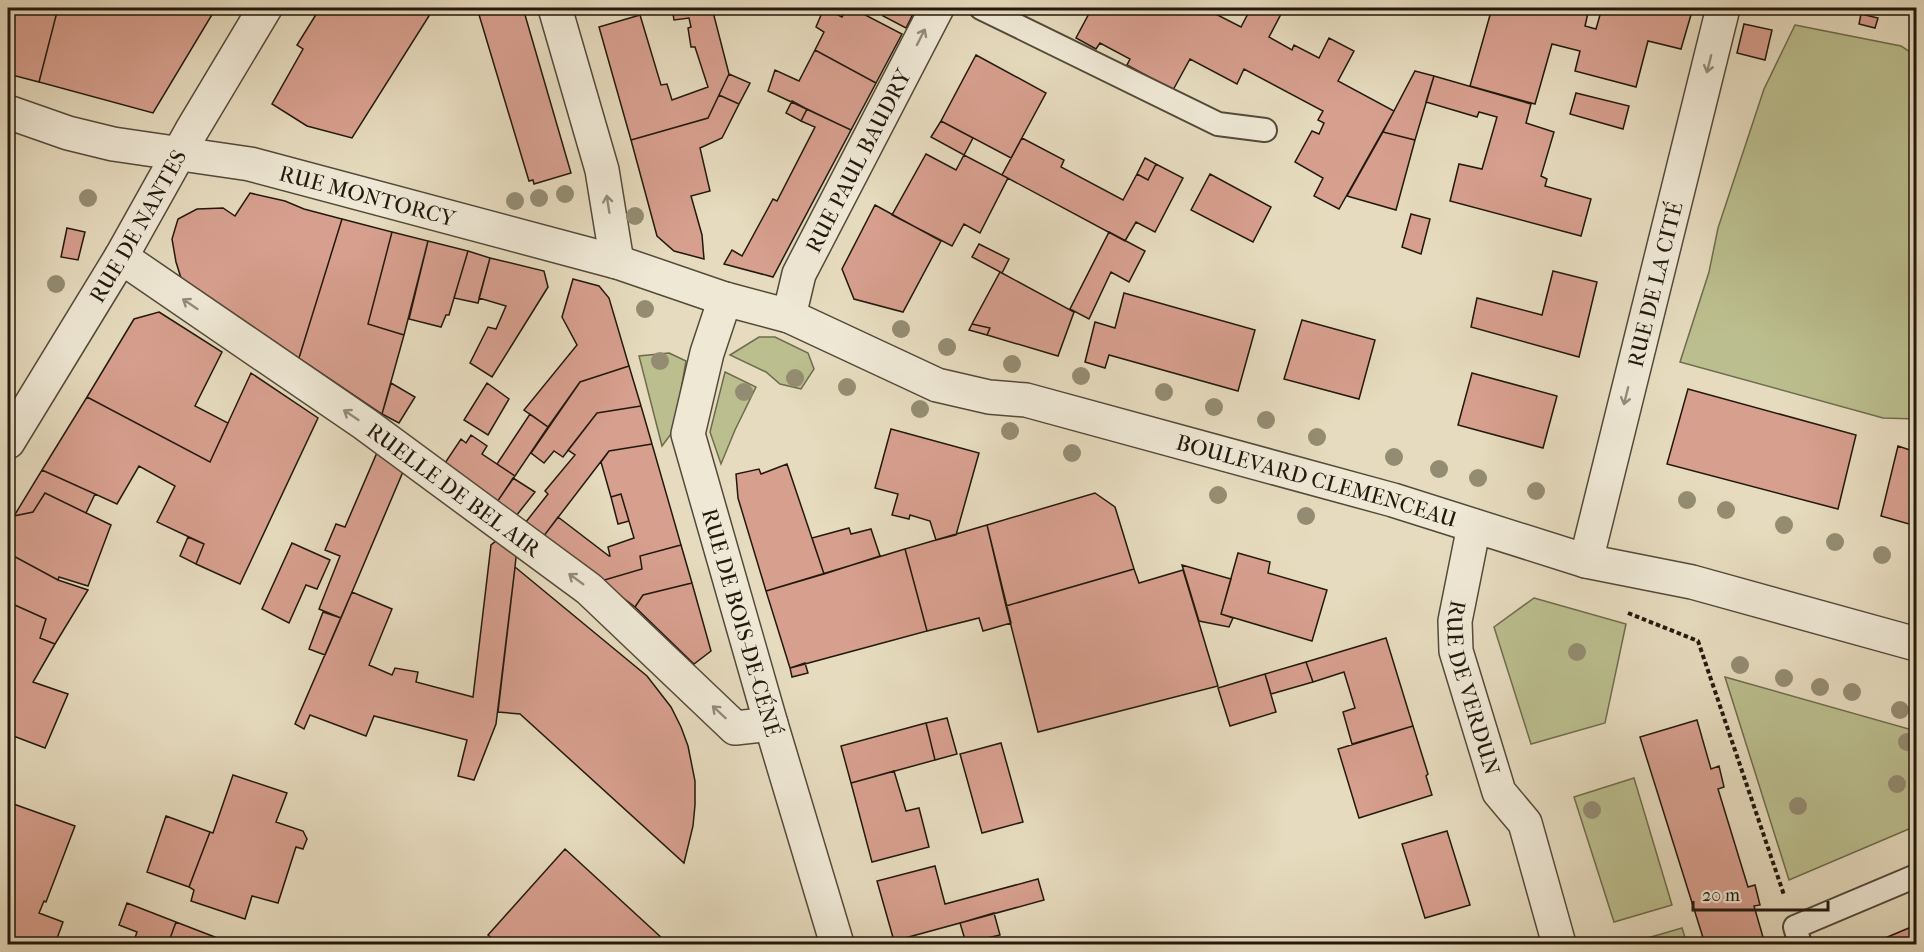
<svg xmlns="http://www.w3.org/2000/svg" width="1924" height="952" viewBox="0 0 1924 952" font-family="'IM FELL French Canon',serif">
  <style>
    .green { fill: #bbbe8e; stroke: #6e6c4e; stroke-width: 1.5 }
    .building { fill: #d79f8e; stroke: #22190e; stroke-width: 1.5 }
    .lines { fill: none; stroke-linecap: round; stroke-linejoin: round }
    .service-casing { stroke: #534a3a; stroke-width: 26 }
    .minor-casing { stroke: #534a3a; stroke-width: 36 }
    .tertiary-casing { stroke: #534a3a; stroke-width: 36 }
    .path { stroke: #22190e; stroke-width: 4; stroke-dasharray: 4.5 3; stroke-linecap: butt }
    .service { stroke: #efe8d5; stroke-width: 22 }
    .minor { stroke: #efe8d5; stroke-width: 33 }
    .tertiary { stroke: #efe8d5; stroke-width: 33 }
    .tree { fill: #948c72 }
    .oneway { stroke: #938b7b }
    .labels { text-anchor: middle; stroke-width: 6; stroke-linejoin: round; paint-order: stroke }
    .street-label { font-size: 22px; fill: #22190e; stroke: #efe8d5 }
  </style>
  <rect width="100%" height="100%" fill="#e6dbbe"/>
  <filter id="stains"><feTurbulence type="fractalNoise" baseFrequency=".00333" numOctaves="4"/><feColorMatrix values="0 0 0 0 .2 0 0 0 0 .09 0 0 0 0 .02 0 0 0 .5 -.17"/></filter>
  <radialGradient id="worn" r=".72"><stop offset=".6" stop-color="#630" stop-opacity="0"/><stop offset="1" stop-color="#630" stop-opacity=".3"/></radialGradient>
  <path class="green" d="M1795 25 1901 46 1916 56V419L1883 418 1680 362 1709 272 1718 228 1764 89Z
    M759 337H775L808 353 814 369 801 389 780 384 766 372 730 355Z
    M669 353 686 361 674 430 662 446 639 356Z
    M725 372 756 387 735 430 721 464 710 432Z
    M1534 598 1626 624 1605 723 1531 744 1494 627Z
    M1725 677 1916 731V826L1789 880Z
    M1634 778 1672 905 1614 922 1574 797Z
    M1682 928 1687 944H1627Z"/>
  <path class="building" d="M8 8H58L39 82 8 74Z
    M58 8H216L153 113 39 82Z
    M320 8H434L352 138 307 126 272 104 303 49 297 45Z
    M477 8H523L571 173 534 184 533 180 529 181Z
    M672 8H712L729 74 708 118 631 140 599 27 640 15 661 85 667 84 672 100 708 87 695 47H691L688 28 691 27 689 18 674 20Z
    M824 8 842 17 847 8H852L902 34 876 83 815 50 824 32 816 27Z
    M891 8H916L906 28 883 16 886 9Z
    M1092 8H1204L1241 27 1251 8H1269L1281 14 1269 37 1292 50 1294 45 1319 58 1329 38 1354 51 1338 81 1394 111 1339 209 1314 196 1323 178 1295 162 1312 131 1319 134 1324 123 1318 120 1323 111 1244 69 1237 84 1190 59 1173 90 1127 65 1130 59 1100 43 1096 49 1076 38Z
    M1492 8H1563L1588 13 1585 26 1596 29 1602 8H1693L1681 49 1648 41 1636 87 1575 71 1580 51 1552 44 1535 104 1470 86Z
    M1861 14 1878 18 1875 28 1859 24Z
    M1744 24 1772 30 1765 60 1737 53Z
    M815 50 876 83 851 130 768 91 775 70 799 81Z
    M976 55 1046 93 1011 158 941 121Z
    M1415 71 1434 76 1415 140 1383 132Z
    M729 74 750 83 739 104 719 95Z
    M1434 76 1531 104 1526 123 1554 132 1541 176 1547 179 1545 186 1591 199 1581 236 1450 201 1459 164 1482 169 1497 117 1479 112 1477 117 1426 102Z
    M1576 93 1629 106 1623 129 1570 114Z
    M719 95 739 104 722 138 700 148 710 191 691 196 702 235 704 259 674 251 657 236 631 140 708 118Z
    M792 101 807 109 801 121 786 113Z
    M807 109 851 130 773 277 724 264 732 250 742 256 773 199 777 201 815 127 801 121Z
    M941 121 973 138 964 155 931 137Z
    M1383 132 1415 140 1396 210 1347 196Z
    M1022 138 1064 160 1061 167 1123 200 1137 174 1148 180 1156 164 1183 178 1155 232 1136 222 1125 241 1002 175Z
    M926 154 956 170 964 155 1008 178 980 233 964 224 952 246 892 215Z
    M1145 158 1156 164 1148 180 1137 174Z
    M1210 174 1271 207 1253 242 1191 210Z
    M250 193 285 201 304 209 342 219 299 358 181 278 176 262 172 239 178 219 197 209 223 208 235 216Z
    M875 205 941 241 903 312 854 299 842 269Z
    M1411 214 1430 219 1421 254 1402 247Z
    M342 219 392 232 368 324 404 335 382 414 299 358Z
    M67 228 85 232 78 260 61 257Z
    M392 232 428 241 404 335 368 324Z
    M1109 232 1145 251 1129 282 1111 272 1089 319 1070 309Z
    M428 241 468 251 449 315H446L441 327 409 319Z
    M979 244 1009 259 1002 273 972 257Z
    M468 251 490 258 478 303 454 298Z
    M490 258 544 271 548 287 492 377 470 363 488 327 496 329 506 306 479 298Z
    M1553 271 1597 282 1579 357 1471 327 1477 298 1542 315Z
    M1000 272 1074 312 1058 356 987 335 990 328 972 324Z
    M573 279 599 286 609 298 629 366 580 382 548 427 524 410 577 345 562 317Z
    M1124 293 1255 330 1238 391 1109 355 1105 368 1085 362 1095 322 1115 328Z
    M159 312 222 352 195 406 228 423 210 462 87 397 134 319Z
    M1302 320 1375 340 1359 399 1284 379Z
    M972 324 990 328 987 335 969 330Z
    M629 366 641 406 597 413 563 457 554 451 544 463 531 453 580 382Z
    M251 373 318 418 240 584 196 564 204 544 157 522 175 486 139 466 117 504 42 470 87 397 210 462Z
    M1472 373 1557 396 1543 448 1458 425Z
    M391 383 415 397 399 423 382 414Z
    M487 383 509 399 488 435 464 420Z
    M1688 389 1856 435 1838 509 1667 464Z
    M641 406 652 444 609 451 543 537 525 523 548 494 545 491 575 455 568 450 597 413Z
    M530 414 548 427 515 476 497 464Z
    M891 429 979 453 956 535 936 540 930 521 910 515 909 519 892 515 898 494 875 488Z
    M471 435 487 446 482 454 515 476 497 502 443 466 461 439 466 443Z
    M652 444 681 545 640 556 642 569 601 581 543 537 558 517 609 556H610L608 547 634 538 621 494 611 497 601 462 609 451Z
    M1898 446 1916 452V526L1881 516Z
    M379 448 405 467 341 618 319 609 340 556 325 550 336 524 345 527Z
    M787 464 824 574 766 591 738 498 736 474 759 469 761 474Z
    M42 470 95 494 86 513 45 493 33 512 14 516Z
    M513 478 535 492 516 516 497 502Z
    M45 493 111 525 88 586 59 577 58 580 8 553V527L14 516 33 512Z
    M1095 493 1115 507 1134 569 1006 606 987 525Z
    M621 494 629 521 618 524 611 497Z
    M987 525 1011 623 983 631 979 618 927 631 905 549Z
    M849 528 851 534 871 529 880 556 824 574 812 538Z
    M502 536 517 548 515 567 496 724 474 780 458 776 467 740 374 716 366 736 310 715 304 729 295 724 352 592 392 609 369 665 392 675 395 668 418 672 416 682 473 697 491 545Z
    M188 537 204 544 196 564 180 556Z
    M292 543 330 560 317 589 306 585 289 623 262 609Z
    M681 545 692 583 643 595 635 607 601 581 642 569 640 556Z
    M905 549 927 631 790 668 766 591Z
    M8 553 58 580 88 590 55 644 40 638 46 619 8 602Z
    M1238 553 1270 562 1268 573 1327 590 1312 641 1221 614Z
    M1182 565 1231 579 1221 614 1233 618 1229 627 1199 621Z
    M515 567 647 676 671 707 681 727 688 746 695 781V805L693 826 684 863 520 714 498 712Z
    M1134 569 1139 583 1183 570 1218 686 1038 732 1006 606Z
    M692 583 711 651 694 664 635 607 643 595Z
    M8 602 46 619 40 638 55 644 33 682 68 694 45 748 8 734Z
    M323 612 341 618 325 655 309 649Z
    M1386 638 1413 726 1352 744 1343 712 1355 708 1344 672 1313 682 1306 662Z
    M1306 662 1313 682 1271 694 1265 674Z
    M805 663 808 673 792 677 790 668Z
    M1265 674 1276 712 1230 726 1218 688Z
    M947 718 957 754 935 760 926 723Z
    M1697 720 1711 769 1719 766 1724 787 1718 789 1748 887 1755 885 1760 905 1754 906 1765 944H1705L1640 737Z
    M926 723 935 760 851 783 841 746Z
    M1413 726 1428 774 1426 776 1432 795 1359 818 1338 749Z
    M1001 743 1023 822 982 833 960 754Z
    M894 771 906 811 919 808 929 847 872 862 851 783Z
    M233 775 287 793 276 822 303 831 307 839 303 849 296 847 278 903 252 896 245 919 191 901 194 890 189 887 210 832 213 833Z
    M8 802 75 826 46 902 44 901 39 913 63 922 55 944H20L21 942 8 937Z
    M166 816 210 832 189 887 147 872Z
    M1447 831 1470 905 1425 918 1402 844Z
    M565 849 664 940 663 944H498L488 935Z
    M935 866 945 904 1038 879 1044 900 894 941 877 881Z
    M127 903 176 922 168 944H133L137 932 119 925Z
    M994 913 1000 935 966 943 960 923Z
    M176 922 233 944H168Z
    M1916 925V944H1871Z"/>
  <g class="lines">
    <g class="service-casing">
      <path id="service" d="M981 8 1218 124 1265 130
        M1800 944 1795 927 1916 876"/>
    </g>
    <g class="minor-casing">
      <g id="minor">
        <path d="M555 8 602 170 617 262"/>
        <path id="s1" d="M8 112 68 133 113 144 250 164 617 262 725 299 789 316 937 385 989 397 1026 400 1393 500 1586 561 1692 582 1916 644"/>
        <path id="s2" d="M121 257 365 424 589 589 735 728 771 724"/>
        <path id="s3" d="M789 316 799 274 937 8"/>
        <path id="s4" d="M1474 526 1455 621 1456 651 1499 792 1525 823 1559 944"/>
        <path id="s5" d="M1586 561 1723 8"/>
      </g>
    </g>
    <g class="tertiary-casing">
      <g id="tertiary">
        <path id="s6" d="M725 299 707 353 688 434 771 724 837 944"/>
        <path id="s7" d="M8 442 121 257 192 130 265 8"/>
      </g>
    </g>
    <path class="path" d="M1628 613 1698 641 1784 895"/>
    <use href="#service" class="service"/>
    <use href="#minor" class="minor"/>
    <use href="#tertiary" class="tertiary"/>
  </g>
  <g class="tree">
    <circle cx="565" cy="194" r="9"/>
    <circle cx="88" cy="198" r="9"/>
    <circle cx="539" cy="198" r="9"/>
    <circle cx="515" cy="201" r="9"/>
    <circle cx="635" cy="216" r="9"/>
    <circle cx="56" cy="284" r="9"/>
    <circle cx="645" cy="309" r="9"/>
    <circle cx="901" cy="329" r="9"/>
    <circle cx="947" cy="347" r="9"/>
    <circle cx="660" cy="361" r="9"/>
    <circle cx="1012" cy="364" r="9"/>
    <circle cx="1081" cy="376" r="9"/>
    <circle cx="795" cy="378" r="9"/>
    <circle cx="847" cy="387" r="9"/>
    <circle cx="744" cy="392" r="9"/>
    <circle cx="1164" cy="392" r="9"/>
    <circle cx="1214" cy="407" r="9"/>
    <circle cx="920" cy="409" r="9"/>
    <circle cx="1266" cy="420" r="9"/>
    <circle cx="1010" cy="431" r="9"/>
    <circle cx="1317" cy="437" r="9"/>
    <circle cx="1072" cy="453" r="9"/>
    <circle cx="1394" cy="457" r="9"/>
    <circle cx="1439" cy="469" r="9"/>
    <circle cx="1478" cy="478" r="9"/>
    <circle cx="1536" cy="491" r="9"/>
    <circle cx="1218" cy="495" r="9"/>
    <circle cx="1687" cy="500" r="9"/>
    <circle cx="1726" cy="510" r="9"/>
    <circle cx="1306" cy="516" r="9"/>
    <circle cx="1784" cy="525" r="9"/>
    <circle cx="1835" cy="542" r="9"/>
    <circle cx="1882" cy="555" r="9"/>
    <circle cx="1577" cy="652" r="9"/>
    <circle cx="1740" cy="665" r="9"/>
    <circle cx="1784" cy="678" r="9"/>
    <circle cx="1820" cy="687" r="9"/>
    <circle cx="1852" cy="692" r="9"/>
    <circle cx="1900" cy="710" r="9"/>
    <circle cx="1907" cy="742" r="9"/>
    <circle cx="1897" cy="784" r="9"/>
    <circle cx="1798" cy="806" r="9"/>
    <circle cx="1592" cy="810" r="9"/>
  </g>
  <defs><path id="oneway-shaft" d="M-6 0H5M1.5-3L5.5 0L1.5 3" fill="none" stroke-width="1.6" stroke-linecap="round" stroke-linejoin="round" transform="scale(1.5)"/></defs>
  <g class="oneway">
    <use href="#oneway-shaft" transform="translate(921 37) rotate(-63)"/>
    <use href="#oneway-shaft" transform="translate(1709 64) rotate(104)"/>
    <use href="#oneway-shaft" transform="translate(608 204) rotate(-99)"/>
    <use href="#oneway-shaft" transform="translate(190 304) rotate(-146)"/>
    <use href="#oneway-shaft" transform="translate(1626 396) rotate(104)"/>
    <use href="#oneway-shaft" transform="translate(351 415) rotate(-146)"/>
    <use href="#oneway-shaft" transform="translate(576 579) rotate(-144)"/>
    <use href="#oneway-shaft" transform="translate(719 712) rotate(-137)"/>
  </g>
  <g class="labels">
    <g class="street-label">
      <text dy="8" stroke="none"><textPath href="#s3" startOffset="171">RUE PAUL BAUDRY</textPath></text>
      <text dy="8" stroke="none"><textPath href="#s1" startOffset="370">RUE MONTORCY</textPath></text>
      <text dy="8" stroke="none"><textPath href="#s7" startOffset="252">RUE DE NANTES</textPath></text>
      <text dy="8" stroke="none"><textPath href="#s5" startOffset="285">RUE DE LA CITÉ</textPath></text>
      <text dy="8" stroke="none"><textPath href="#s1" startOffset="1364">BOULEVARD CLEMENCEAU</textPath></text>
      <text dy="8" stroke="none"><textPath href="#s2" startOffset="406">RUELLE DE BEL AIR</textPath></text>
      <text dy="8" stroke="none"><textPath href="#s6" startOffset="336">RUE DE BOIS-DE-CÉNÉ</textPath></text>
      <text dy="8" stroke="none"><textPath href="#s4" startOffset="166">RUE DE VERDUN</textPath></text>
    </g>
  </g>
  <rect width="1924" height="952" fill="none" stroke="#e6dbbe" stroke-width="30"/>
  <rect x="9" y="9" width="1906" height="934" fill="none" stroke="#22190e" stroke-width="3"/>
  <rect x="15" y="15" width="1894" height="922" fill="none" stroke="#22190e" stroke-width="1.5"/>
  <path d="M1693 901v9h135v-9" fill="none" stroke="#22190e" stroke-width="3"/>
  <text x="1702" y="901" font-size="18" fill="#22190e" stroke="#efe8d5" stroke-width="4.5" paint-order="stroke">20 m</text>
  <rect width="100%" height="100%" filter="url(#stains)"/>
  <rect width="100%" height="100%" fill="url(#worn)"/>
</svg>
